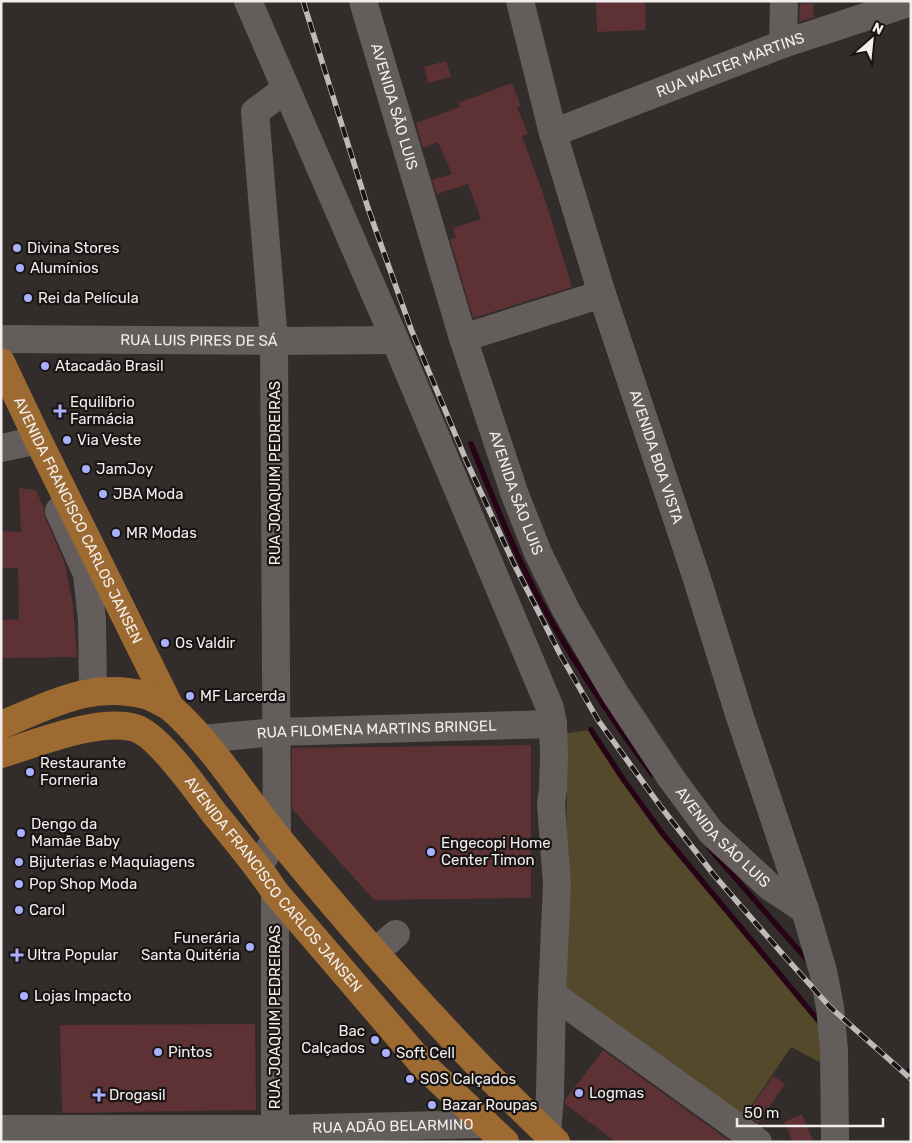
<svg xmlns="http://www.w3.org/2000/svg" width="912" height="1143" viewBox="0 0 912 1143" font-family="Rubik,sans-serif">
  <style>
    .green { fill: #55492b }
    .lines { fill: none; stroke-linecap: round; stroke-linejoin: round }
    .stream { stroke: #270316; stroke-width: 5.5 }
    .building { fill: #5e3134 }
    .minor { stroke: #635d5b; stroke-width: 28 }
    .major { stroke: #9d6b31; stroke-width: 28 }
    .rail-casing { stroke: #bebab9; stroke-width: 5.5 }
    .rail { stroke: #181514; stroke-width: 4; stroke-dasharray: 11; stroke-linecap: butt }
    .poi-dot { fill: #a9b0fc; stroke: #181514; stroke-width: 2 }
    .labels { text-anchor: middle; stroke-width: 4.5; stroke-linejoin: round; paint-order: stroke }
    .street-label { font-size: 15px; fill: #f1eeed; stroke: #181514 }
    .poi-label { font-size: 15px; fill: #f1eeed; stroke: #181514; text-anchor: start }
  </style>
  <rect width="100%" height="100%" fill="#322c2a"/>
  <path class="green" d="M591 730 623 779 662 833 823 1026 821 1063 791 1047 743 1118 566 991 567 733Z"/>
  <g class="lines">
    <path class="stream" d="M471 444C488 485 504 527 523 567 556 637 606 711 652 774
      M591 730 623 779 662 833 822 1025
      M710 849 809 962
      M909 1071 911 1073"/>
  </g>
  <path class="building" d="M596 1H645L646 30 597 32Z
    M813 3 814 17 799 22 800 4Z
    M446 61 451 77 428 83 424 67Z
    M512 83 521 106 517 107 528 134 522 136 543 193 572 287 473 318 450 239 456 238 453 228 481 219 468 184 437 194 432 180 452 174 438 142 423 148 416 123 460 107 458 103Z
    M19 488 36 490 44 508 45 517 65 564 73 605 77 657 1 658V620L19 619 18 568H1V531L21 532Z
    M531 745V898L374 900 292 809V748Z
    M255 1024 256 1110 62 1113 60 1025Z
    M603 1050 731 1142H616L565 1104V1100Z
    M773 1076 785 1084 758 1123 746 1114Z
    M802 1114 809 1131 814 1142H793L784 1122Z"/>
  <g class="lines">
    <g class="minor">
      <path d="M248 1 395 340 550 708 553 724 554 755 553 789 551 804 557 885 552 994 550 1096 547 1133"/>
      <path id="s1" d="M363 1 463 338 515 495 538 553 566 610 614 692 671 778 711 832 769 886 805 910"/>
      <path id="s2" d="M520 1 553 133 602 294 697 579 740 717 805 910 823 971 830 1007 834 1050 835 1142"/>
      <path d="M783 44 784 1"/>
      <path id="s3" d="M553 133 783 44 911 2"/>
      <path d="M463 338 602 294"/>
      <path id="s4" d="M1 339 274 341 395 340"/>
      <path d="M1 448 38 440"/>
      <path d="M59 511 87 574 92 620 93 691"/>
      <path id="s5" d="M201 739 276 732 553 724"/>
      <path d="M258 867 277 837 274 341 255 112 286 89"/>
      <path d="M375 952 396 934"/>
      <path d="M552 994 758 1142"/>
      <path id="s6" d="M1 1129H275L486 1124"/>
      <path d="M275 1142V892"/>
    </g>
    <g class="major">
      <path id="s7" d="M1 362 38 440 170 707C212 744 242 794 278 838 365 944 456 1048 556 1142"/>
      <path d="M1 725C50 705 91 681 145 695 153 697 162 703 170 707"/>
      <path id="s8" d="M1 754C35 744 100 717 135 728 159 735 198 792 214 813 235 839 257 864 275 892L425 1067 505 1142"/>
    </g>
    <g class="rail-casing">
      <path id="rail" d="M303 1 368 208 411 329 466 460 514 564 560 654 598 720 661 807 714 875 779 950 830 1007 911 1079"/>
    </g>
    <use href="#rail" class="rail"/>
  </g>
  <g class="poi-dot">
    <circle cx="17" cy="248" r="5"/>
    <circle cx="20" cy="268" r="5"/>
    <circle cx="28" cy="298" r="5"/>
    <circle cx="45" cy="366" r="5"/>
    <path d="M57.5 403.5h5v5h5v5h-5v5h-5v-5h-5v-5h5z"/>
    <circle cx="67" cy="440" r="5"/>
    <circle cx="86" cy="469" r="5"/>
    <circle cx="103" cy="494" r="5"/>
    <circle cx="116" cy="533" r="5"/>
    <circle cx="165" cy="643" r="5"/>
    <circle cx="190" cy="696" r="5"/>
    <circle cx="30" cy="772" r="5"/>
    <circle cx="21" cy="833" r="5"/>
    <circle cx="431" cy="852" r="5"/>
    <circle cx="19" cy="862" r="5"/>
    <circle cx="19" cy="884" r="5"/>
    <circle cx="19" cy="910" r="5"/>
    <circle cx="250" cy="947" r="5"/>
    <path d="M14.5 947.5h5v5h5v5h-5v5h-5v-5h-5v-5h5z"/>
    <circle cx="24" cy="996" r="5"/>
    <circle cx="375" cy="1040" r="5"/>
    <circle cx="158" cy="1052" r="5"/>
    <circle cx="386" cy="1053" r="5"/>
    <circle cx="410" cy="1079" r="5"/>
    <circle cx="579" cy="1093" r="5"/>
    <path d="M96.5 1087.5h5v5h5v5h-5v5h-5v-5h-5v-5h5z"/>
    <circle cx="432" cy="1105" r="5"/>
  </g>
  <g class="labels">
    <g class="street-label">
      <text dy="5" stroke="none"><textPath href="#s3" startOffset="190">RUA WALTER MARTINS</textPath></text>
      <text dy="5" stroke="none"><textPath href="#s1" startOffset="110">AVENIDA SÃO LUIS</textPath></text>
      <text dy="5" stroke="none"><textPath href="#s4" startOffset="198">RUA LUIS PIRES DE SÁ</textPath></text>
      <text dy="5" stroke="none"><textPath href="#s2" startOffset="476">AVENIDA BOA VISTA</textPath></text>
      <text transform="translate(275 473) rotate(-90)" y="5">RUA JOAQUIM PEDREIRAS</text>
      <text dy="5" stroke="none"><textPath href="#s1" startOffset="515">AVENIDA SÃO LUIS</textPath></text>
      <text dy="5" stroke="none"><textPath href="#s7" startOffset="176">AVENIDA FRANCISCO CARLOS JANSEN</textPath></text>
      <text dy="5" stroke="none"><textPath href="#s5" startOffset="176">RUA FILOMENA MARTINS BRINGEL</textPath></text>
      <text dy="5" stroke="none"><textPath href="#s1" startOffset="920">AVENIDA SÃO LUIS</textPath></text>
      <text dy="5" stroke="none"><textPath href="#s8" startOffset="348">AVENIDA FRANCISCO CARLOS JANSEN</textPath></text>
      <text transform="translate(275 1017) rotate(-90)" y="5">RUA JOAQUIM PEDREIRAS</text>
      <text dy="5" stroke="none"><textPath href="#s6" startOffset="392">RUA ADÃO BELARMINO</textPath></text>
    </g>
    <g class="poi-label">
      <text x="27" y="253">Divina Stores</text>
      <text x="30" y="273">Alumínios</text>
      <text x="38" y="303">Rei da Película</text>
      <text x="55" y="371">Atacadão Brasil</text>
      <text x="70" y="407">Equilíbrio<tspan x="70" dy="17">Farmácia</tspan></text>
      <text x="77" y="445">Via Veste</text>
      <text x="96" y="474">JamJoy</text>
      <text x="113" y="499">JBA Moda</text>
      <text x="126" y="538">MR Modas</text>
      <text x="175" y="648">Os Valdir</text>
      <text x="200" y="701">MF Larcerda</text>
      <text x="40" y="768">Restaurante<tspan x="40" dy="17">Forneria</tspan></text>
      <text x="31" y="829">Dengo da<tspan x="31" dy="17">Mamãe Baby</tspan></text>
      <text x="441" y="848">Engecopi Home<tspan x="441" dy="17">Center Timon</tspan></text>
      <text x="29" y="867">Bijuterias e Maquiagens</text>
      <text x="29" y="889">Pop Shop Moda</text>
      <text x="29" y="915">Carol</text>
      <text x="240" y="943" text-anchor="end">Funerária<tspan x="240" dy="17">Santa Quitéria</tspan></text>
      <text x="27" y="960">Ultra Popular</text>
      <text x="34" y="1001">Lojas Impacto</text>
      <text x="365" y="1036" text-anchor="end">Bac<tspan x="365" dy="17">Calçados</tspan></text>
      <text x="168" y="1057">Pintos</text>
      <text x="396" y="1058">Soft Cell</text>
      <text x="420" y="1084">SOS Calçados</text>
      <text x="589" y="1098">Logmas</text>
      <text x="109" y="1100">Drogasil</text>
      <text x="442" y="1110">Bazar Roupas</text>
    </g>
  </g>
  <rect width="912" height="1143" fill="none" stroke="#f1eeed" stroke-width="5"/>
  <g transform="translate(872 40) rotate(27)" stroke="#181514" stroke-width="4" paint-order="stroke">
  <path d="M0-4L9 19L0 12L-9 19Z" fill="#f1eeed"/>
  <text y="-8" font-size="14" font-weight="bold" text-anchor="middle" fill="#f1eeed">N</text>
  </g>
  <path d="M737 1118v8h146v-8" fill="none" stroke="#f1eeed" stroke-width="2.5"/>
  <text x="744" y="1118" font-size="15" fill="#f1eeed" stroke="#181514" stroke-width="4" paint-order="stroke">50 m</text>
</svg>
